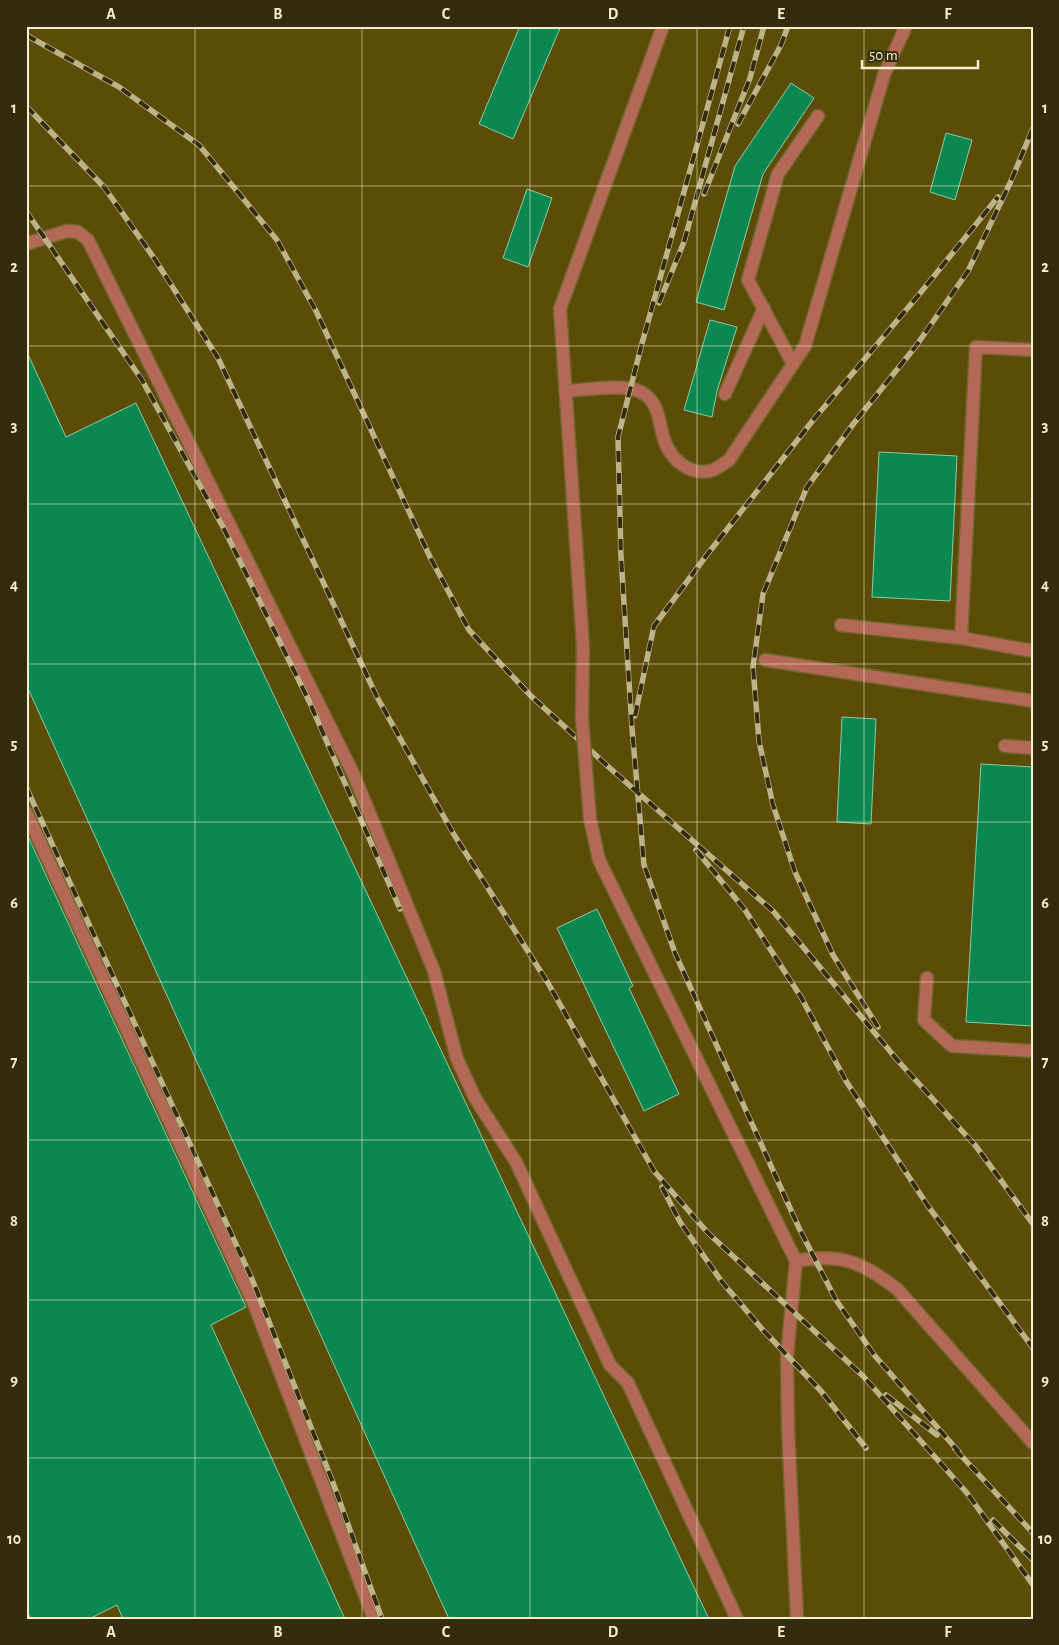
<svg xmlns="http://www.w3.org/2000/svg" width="1059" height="1645" viewBox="0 0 1059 1645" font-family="'Alegreya Sans',sans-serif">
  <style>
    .built { fill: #5b4d08 }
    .building { fill: #0c8751; stroke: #88cea2 }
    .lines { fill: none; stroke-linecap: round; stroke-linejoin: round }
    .minor-casing { stroke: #70652e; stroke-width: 15 }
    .minor { stroke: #b36955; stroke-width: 12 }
    .rail-casing { stroke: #bcb387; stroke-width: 5.5 }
    .rail { stroke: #332c0e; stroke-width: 4; stroke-dasharray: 11; stroke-linecap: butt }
    .minor-bridge-casing { stroke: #70652e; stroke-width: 15; stroke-linecap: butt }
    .minor-bridge { stroke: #b36955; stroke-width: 12 }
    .grid { fill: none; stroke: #f8f0cd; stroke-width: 1; stroke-opacity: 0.55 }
    .neatline { fill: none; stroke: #f8f0cd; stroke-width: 2 }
    .grid-label { font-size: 16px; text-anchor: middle; font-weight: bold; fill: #f8f0cd }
  </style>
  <rect width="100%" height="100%" fill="#52460b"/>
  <path class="built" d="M26 26H1033V1619H26Z"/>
  <path class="building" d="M520 26H561L513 139 479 124Z
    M791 83 814 98 763 174 724 310 696 302 735 166Z
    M946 133 972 140 955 200 930 192Z
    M527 189 552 198 528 267 503 258Z
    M710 320 737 327 717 391 712 417 684 410Z
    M26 350 66 437 136 403 709 1619H449L26 684Z
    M879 452 957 456 950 601 872 597Z
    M842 717 876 719 871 824 837 822Z
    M981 764 1033 767V1026L966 1022Z
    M26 832 246 1307 211 1325 345 1619H123L117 1605 89 1619H31L26 1609Z
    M597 909 633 986 629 988 679 1094 644 1111 557 928Z"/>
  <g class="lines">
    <g class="minor-casing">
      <path id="minor" d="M26 244 67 231 78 232 88 240 353 773 434 971 457 1059 475 1098 516 1162 610 1365 628 1383 737 1619
        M793 364 748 280 778 174 818 116
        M565 391C585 390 624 383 641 392 661 403 658 424 665 442 672 461 692 477 713 470 718 468 724 463 729 460L805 346 884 75 906 26
        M725 394 764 308
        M841 625 961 638 1033 651
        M961 638 976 347 1033 350
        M765 660 1033 701
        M582 719 583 646 560 309 663 26
        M1005 746 1033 748
        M26 812 254 1304 374 1619
        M590 819 599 860 796 1261 787 1356 788 1428 797 1619
        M927 978 924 1020 952 1046 1033 1051
        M796 1261C840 1253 863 1262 897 1289L1033 1443"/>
    </g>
    <use href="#minor" class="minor"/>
    <g class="rail-casing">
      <path id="rail" d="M730 26 641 347 618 437 621 557 632 728 644 865 675 953 799 1228 836 1300 875 1356 959 1452
        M26 35 119 87 199 145 277 240 316 311 430 557 469 630 531 696 612 770 773 911 899 1062 975 1145 1033 1224
        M26 106 104 187 154 258 218 358 377 697 453 833 548 983 654 1171 708 1233 863 1376 967 1493 1033 1585
        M738 124 781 45 788 26
        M704 194 750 78 764 26
        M26 211 142 380 223 527 309 701 400 909
        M659 303 684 242 744 26
        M635 716 654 626 706 556 814 419 917 297 998 197
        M26 787 252 1279 332 1480 382 1619
        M696 850 745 910 801 997 846 1081 928 1206 1033 1348
        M878 1027 833 955 795 872 773 805 759 741 753 667 763 594 807 487 854 423 916 346 968 271 1011 181 1033 128
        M662 1187 680 1222 722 1282 762 1329 821 1391 866 1448
        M886 1395 937 1435
        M955 1449 1033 1533
        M993 1520 1033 1560"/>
    </g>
    <use href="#rail" class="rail"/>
    <g class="minor-bridge-casing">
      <path id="minor-bridge" d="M582 719 590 819"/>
    </g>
    <use href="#minor-bridge" class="minor-bridge"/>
  </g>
  <path class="grid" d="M195 26V1619M362 26V1619M530 26V1619M697 26V1619M864 26V1619M26 186H1033M26 346H1033M26 504H1033M26 664H1033M26 822H1033M26 982H1033M26 1140H1033M26 1300H1033M26 1458H1033"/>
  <rect width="1059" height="1645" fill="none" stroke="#332c0e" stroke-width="55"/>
  <path d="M862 60v8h116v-8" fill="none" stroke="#f8f0cd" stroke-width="2.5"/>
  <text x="869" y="60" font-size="15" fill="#f8f0cd" stroke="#332c0e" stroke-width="4" paint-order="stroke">50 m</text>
  <rect x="28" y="28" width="1004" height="1590" class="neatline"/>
  <g class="grid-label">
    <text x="111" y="19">A</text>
    <text x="278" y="19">B</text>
    <text x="446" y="19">C</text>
    <text x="613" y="19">D</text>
    <text x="781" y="19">E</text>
    <text x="948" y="19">F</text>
    <text x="14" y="113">1</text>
    <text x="1045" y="113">1</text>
    <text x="14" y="272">2</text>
    <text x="1045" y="272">2</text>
    <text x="14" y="431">3</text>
    <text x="1045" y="431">3</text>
    <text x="14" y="590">4</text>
    <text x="1045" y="590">4</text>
    <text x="14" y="749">5</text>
    <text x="1045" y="749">5</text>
    <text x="14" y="908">6</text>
    <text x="1045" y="908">6</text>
    <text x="14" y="1067">7</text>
    <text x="1045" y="1067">7</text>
    <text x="14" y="1226">8</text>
    <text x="1045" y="1226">8</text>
    <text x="14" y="1385">9</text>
    <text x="1045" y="1385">9</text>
    <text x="14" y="1544">10</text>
    <text x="1045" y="1544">10</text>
    <text x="111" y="1637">A</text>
    <text x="278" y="1637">B</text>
    <text x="446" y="1637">C</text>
    <text x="613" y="1637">D</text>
    <text x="781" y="1637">E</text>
    <text x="948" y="1637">F</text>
  </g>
</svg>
